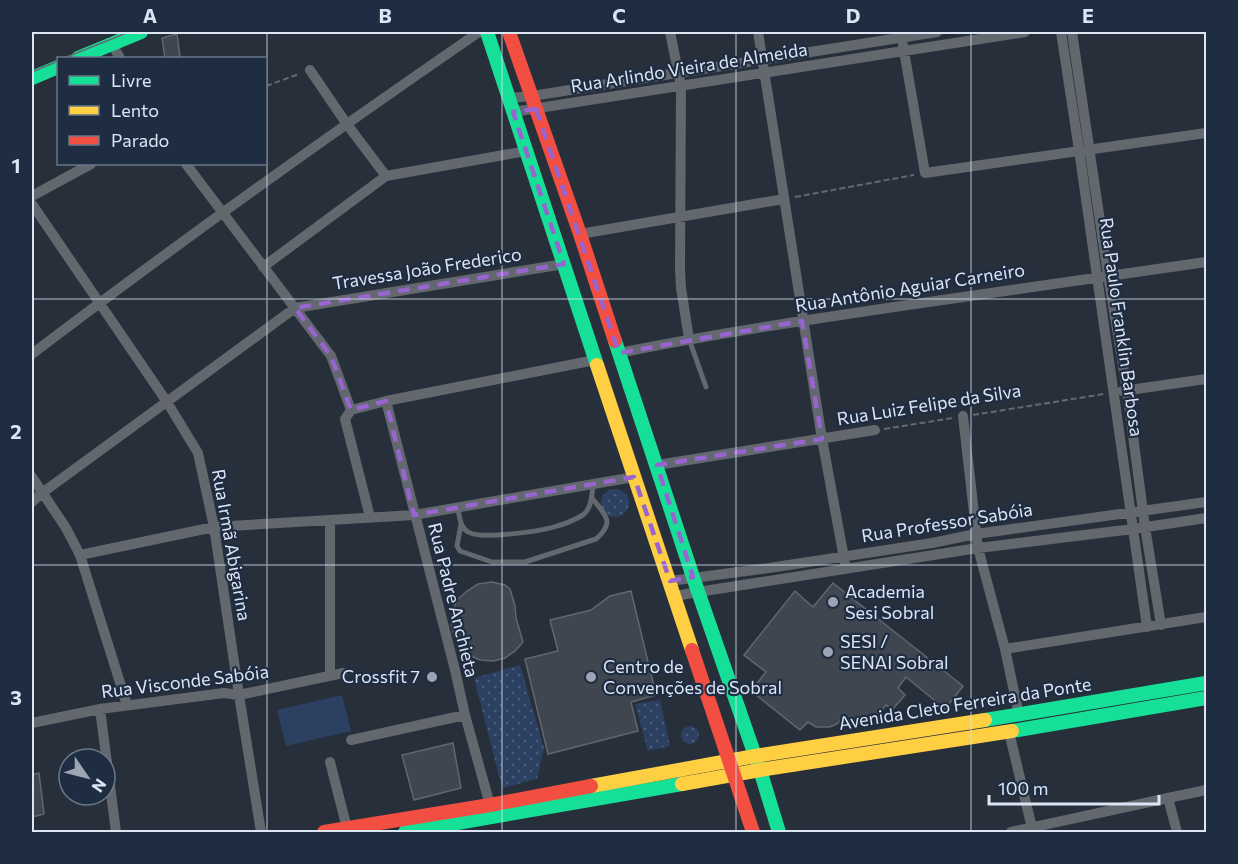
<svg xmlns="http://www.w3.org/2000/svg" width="1238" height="864" viewBox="0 0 1238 864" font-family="Commissioner,sans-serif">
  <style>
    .grass { fill: url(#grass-dots) }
    .pitch { fill: #2c4162 }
    .building { fill: #3f464f; stroke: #606771; stroke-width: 1.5 }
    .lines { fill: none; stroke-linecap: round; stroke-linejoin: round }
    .path { stroke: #646970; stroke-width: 2; stroke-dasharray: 6 3; stroke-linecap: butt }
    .lane { stroke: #63676e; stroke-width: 5 }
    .street { stroke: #63676e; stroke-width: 10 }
    .fast { stroke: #16e098; stroke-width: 14 }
    .slow { stroke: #ffcf43; stroke-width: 14 }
    .jam { stroke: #f24e42; stroke-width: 14 }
    .tram { stroke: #636a71; stroke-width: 1.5 }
    .marked { fill: none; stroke: #9864cf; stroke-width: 4.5; stroke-dasharray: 12 8; stroke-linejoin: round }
    .grid { fill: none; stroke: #dbe5f3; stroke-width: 1.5; stroke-opacity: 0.55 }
    .poi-dot { fill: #9ca5b3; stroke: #1f2d43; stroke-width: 2 }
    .labels { text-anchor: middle; stroke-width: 4.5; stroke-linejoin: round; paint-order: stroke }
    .street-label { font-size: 18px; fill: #dbe5f3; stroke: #1f2d43 }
    .poi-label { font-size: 18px; fill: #dbe5f3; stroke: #1f2d43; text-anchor: start }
    .neatline { fill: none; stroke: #dbe5f3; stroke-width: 2 }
    .grid-label { font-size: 20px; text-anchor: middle; font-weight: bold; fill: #dbe5f3 }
  </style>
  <defs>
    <pattern id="grass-dots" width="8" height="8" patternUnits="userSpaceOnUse" patternTransform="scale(1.5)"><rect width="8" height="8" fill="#2c4162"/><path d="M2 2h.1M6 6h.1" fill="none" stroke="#4a5c79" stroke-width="1.8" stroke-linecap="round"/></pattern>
  </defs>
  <rect width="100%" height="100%" fill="#272f3b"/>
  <path class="grass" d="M601 503a14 14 0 1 1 28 0a14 14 0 1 1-28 0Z
    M520 665 544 748 537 779 502 788 474 678Z
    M660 700 670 746 648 751 635 704Z
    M681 735a9 9 0 1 1 18 0a9 9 0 1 1-18 0Z"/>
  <path class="pitch" d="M342 695 351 731 286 746 277 710Z"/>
  <path class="building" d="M177 34 180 57 165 58 162 38Z
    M492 582 505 585 510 589 515 606 516 618 523 642 515 651 505 658 493 661 480 660 469 655 460 647 454 636 451 624 452 612 457 600 467 591 478 584Z
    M833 583 963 686 945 709 906 677 898 688 905 695 892 710 886 705 874 720 852 723 844 716 837 724 830 727H816L808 722 800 730 751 691 766 672 744 655 795 591 813 607Z
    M631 591 656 695 631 702 638 731 548 754 525 659 558 651 550 620 591 610 610 596Z
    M453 743 461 788 414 800 402 755Z
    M39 773 44 814 32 817V775Z"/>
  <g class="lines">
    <path class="path" d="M266 86 299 74
      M795 197 914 175
      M973 415 1104 394
      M884 429 953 418"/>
    <path class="lane" d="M689 339 706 387
      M458 507C459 516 460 527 468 532 481 540 542 531 557 526 565 524 576 519 583 515 592 508 592 494 593 484
      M461 524 457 546 460 551 492 562H525L596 539C616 522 605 515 592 498"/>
    <path class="street" d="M670 32 681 86 680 269 681 288 689 339
      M758 32 822 439 846 569
      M1061 32 1079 150 1147 627
      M1072 32 1108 275 1127 390 1145 527 1161 625
      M112 44 120 58
      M903 45 925 173 1206 133
      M310 70 346 123 386 176
      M509 98 532 96 937 32
      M513 112 1025 32
      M186 164 331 356 351 410
      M32 196 91 164
      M32 204 167 402 198 453 214 527 239 695 261 832
      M580 234 784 199
      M263 267 386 176 526 151
      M619 353C713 334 807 320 901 306 1003 291 1105 276 1206 262
      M32 354C178 243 328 136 479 32
      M1122 391 1206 379
      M386 401 455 670 465 715 490 805
      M351 410 386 401 595 360
      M351 410 345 419 370 517
      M963 416 978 548 1005 649 1019 715
      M657 465 875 430
      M32 477 66 528 80 555 127 705
      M32 502 42 493 295 308 564 264
      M330 520V676
      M80 555 214 527 414 515 634 477
      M670 581 769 568 932 543 976 534 1206 502
      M675 596 698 592 978 548 1133 529 1206 518
      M1005 649 1206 617
      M100 709 116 832
      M32 723 100 709 224 693 239 695 343 673
      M1009 732 1032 828
      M351 740 465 715
      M330 762 348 832
      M1168 798 1177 832
      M1011 832 1168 798 1206 790"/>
    <path class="fast" d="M487 32 597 365
      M78 58 141 32
      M32 78 58 67
      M615 341 693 577 760 770 779 832
      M985 720 1206 683
      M1012 731 1206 698
      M405 832 682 784"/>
    <path class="slow" d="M597 365 692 650
      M682 784 760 770 1012 731
      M591 786 755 756 985 720"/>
    <path class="jam" d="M509 32 580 234 615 341
      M692 650 753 832
      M324 832 490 805 591 786"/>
    <path class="tram" d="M64 58 129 32
      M32 72 58 61"/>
  </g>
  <path class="marked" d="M536 109 619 353 802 321 822 439 657 465 693 577 670 581 634 477 414 515 386 401 351 410 331 356 295 308 564 264 513 112Z"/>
  <path class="grid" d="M267 32V832M502 32V832M736 32V832M971 32V832M32 299H1206M32 565H1206"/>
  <g class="poi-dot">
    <circle cx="833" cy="602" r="6"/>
    <circle cx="828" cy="652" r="6"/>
    <circle cx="432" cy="677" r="6"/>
    <circle cx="591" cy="677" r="6"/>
  </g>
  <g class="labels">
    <g class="street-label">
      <text transform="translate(689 68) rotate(-9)" y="6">Rua Arlindo Vieira de Almeida</text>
      <text transform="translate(427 269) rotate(-9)" y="6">Travessa João Frederico</text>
      <text transform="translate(910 288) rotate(-9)" y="6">Rua Antônio Aguiar Carneiro</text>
      <text transform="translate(1121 327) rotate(82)" y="6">Rua Paulo Franklin Barbosa</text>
      <text transform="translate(929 405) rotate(-9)" y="6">Rua Luiz Felipe da Silva</text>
      <text transform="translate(947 523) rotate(-9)" y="6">Rua Professor Sabóia</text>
      <text transform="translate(231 545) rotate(80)" y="6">Rua Irmã Abigarina</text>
      <text transform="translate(453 600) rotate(76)" y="6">Rua Padre Anchieta</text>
      <text transform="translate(185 682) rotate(-7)" y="6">Rua Visconde Sabóia</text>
      <text transform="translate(965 704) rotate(-9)" y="6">Avenida Cleto Ferreira da Ponte</text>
    </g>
    <g class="poi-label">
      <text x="845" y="598">Academia<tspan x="845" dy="21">Sesi Sobral</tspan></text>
      <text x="840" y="648">SESI /<tspan x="840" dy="21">SENAI Sobral</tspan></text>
      <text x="603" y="673">Centro de<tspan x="603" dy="21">Convenções de Sobral</tspan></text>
      <text x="420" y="683" text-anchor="end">Crossfit 7</text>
    </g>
  </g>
  <rect width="1238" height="864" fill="none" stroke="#1f2d43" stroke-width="66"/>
  <rect x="57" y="57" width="210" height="108" fill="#1f2d43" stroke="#6a7789" stroke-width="1.5"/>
  <rect x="69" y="76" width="30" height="9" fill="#16e098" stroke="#6a7789" stroke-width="1.5"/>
  <text x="111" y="87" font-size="18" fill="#dbe5f3">Livre</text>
  <rect x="69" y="106" width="30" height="9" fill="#ffcf43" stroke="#6a7789" stroke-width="1.5"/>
  <text x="111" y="117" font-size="18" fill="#dbe5f3">Lento</text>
  <rect x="69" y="136" width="30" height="9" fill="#f24e42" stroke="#6a7789" stroke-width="1.5"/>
  <text x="111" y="147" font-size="18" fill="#dbe5f3">Parado</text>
  <g transform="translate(87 777) rotate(125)"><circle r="28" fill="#1f2d43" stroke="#6a7789" stroke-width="1.5"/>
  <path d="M0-4.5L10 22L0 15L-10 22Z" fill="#9ca5b3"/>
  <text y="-9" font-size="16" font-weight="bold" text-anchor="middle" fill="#dbe5f3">N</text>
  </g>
  <path d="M989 795v9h170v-9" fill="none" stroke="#dbe5f3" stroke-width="3"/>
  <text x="998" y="795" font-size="18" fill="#dbe5f3" stroke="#1f2d43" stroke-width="4.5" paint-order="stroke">100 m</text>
  <rect x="33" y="33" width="1172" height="798" class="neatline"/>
  <g class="grid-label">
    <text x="150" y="23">A</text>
    <text x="385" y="23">B</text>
    <text x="619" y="23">C</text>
    <text x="853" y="23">D</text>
    <text x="1088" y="23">E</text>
    <text x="16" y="173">1</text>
    <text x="16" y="439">2</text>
    <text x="16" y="705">3</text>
  </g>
</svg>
